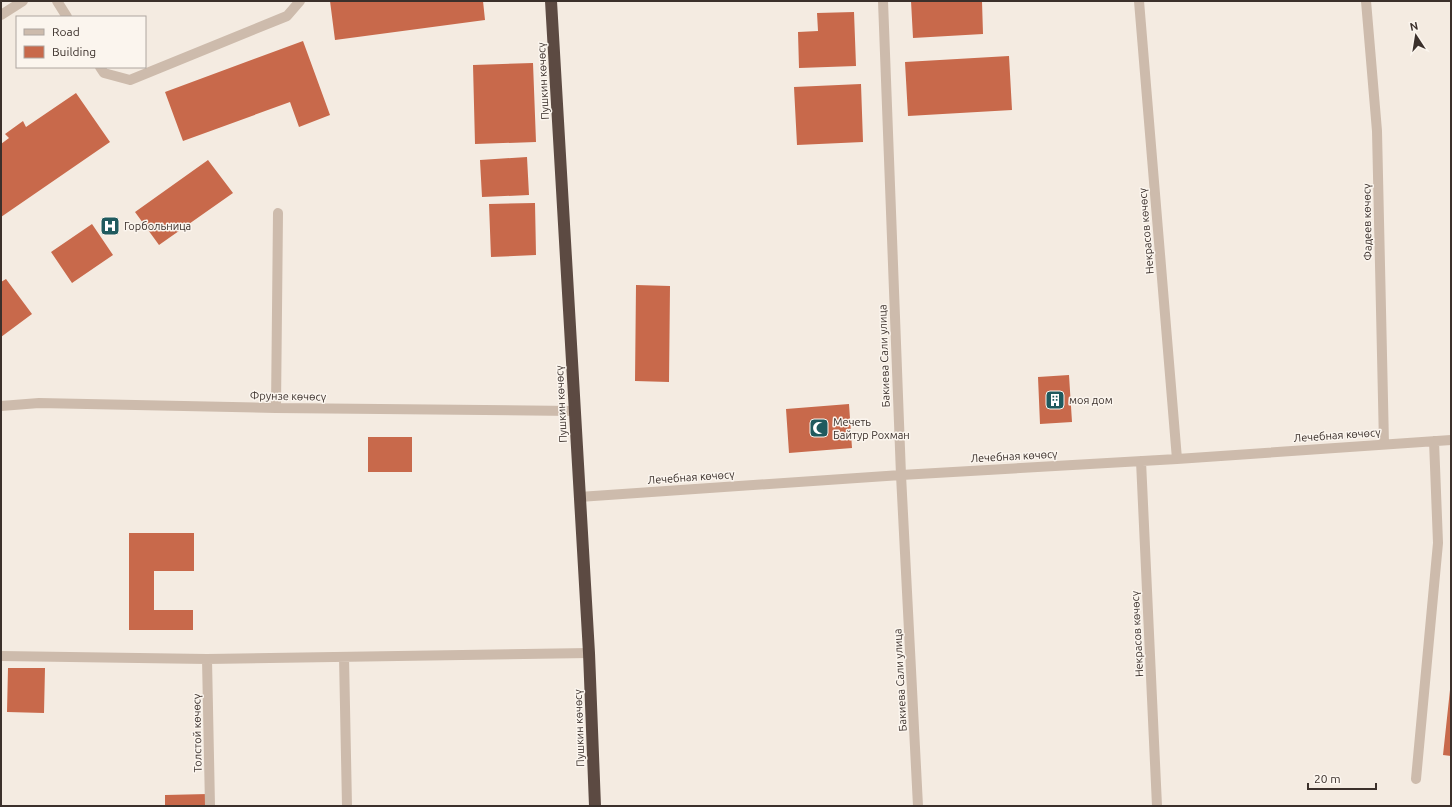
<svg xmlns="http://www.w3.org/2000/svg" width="1452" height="807" viewBox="0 0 1452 807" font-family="Ubuntu,sans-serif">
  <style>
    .building { fill: #c8694b }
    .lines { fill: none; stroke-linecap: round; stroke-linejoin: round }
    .minor { stroke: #cdbbac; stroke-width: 10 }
    .highway { stroke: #5c4a42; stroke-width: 12 }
    .labels { text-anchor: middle; stroke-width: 3; stroke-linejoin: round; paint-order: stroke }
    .street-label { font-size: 11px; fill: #3b302b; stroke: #fbf5ee }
    .poi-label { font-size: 11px; fill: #3b302b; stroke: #fbf5ee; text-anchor: start }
  </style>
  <rect width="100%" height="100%" fill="#f4ebe1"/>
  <path class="building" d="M330 1H483L485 20 335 40Z
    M911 1H982L983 34 913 38Z
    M854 12 856 66 799 68 798 32 818 31 817 13Z
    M303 41 330 115 299 127 290 102 183 141 165 92Z
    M1009 56 1012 110 908 116 905 62Z
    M533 63 536 142 475 144 473 65Z
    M861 84 863 142 797 145 794 87Z
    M76 93 110 142 1 217V144L9 138 5 134 23 121 26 127Z
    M527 157 529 195 482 197 480 160Z
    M208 160 233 193 159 245 135 212Z
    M535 203 536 255 491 257 489 204Z
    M92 224 113 255 72 283 51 252Z
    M6 279 32 314 1 337V282Z
    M636 285 670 286 669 382 635 381Z
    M1069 375 1072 422 1040 424 1038 377Z
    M849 404 852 448 789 453 786 409Z
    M368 437H412V472H368Z
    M129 533H194V571H154V610H193V630H129Z
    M8 668H45L44 713 7 712Z
    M1450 690H1451V756L1443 755Z
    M208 794V806H165V795Z"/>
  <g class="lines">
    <path class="minor" d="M57 1 67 17
      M883 1 901 475 918 806
      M1139 1 1177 459
      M1366 1 1377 131 1384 444
      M1 15 23 1
      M100 67 104 73 130 80 287 16 300 1
      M1 406 39 403 276 408 574 411
      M276 408 278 213
      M1141 461 1157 806
      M579 497 901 475 1177 459 1451 440
      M1 656 207 659 589 653
      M344 657 347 806
      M207 659 210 806
      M1416 779 1438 543 1434 441"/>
    <path class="highway" d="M551 1 589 653 595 806"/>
  </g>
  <defs>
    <g id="hospital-square" transform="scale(1)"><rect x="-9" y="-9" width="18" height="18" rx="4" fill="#1f5a5e" stroke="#fbf5ee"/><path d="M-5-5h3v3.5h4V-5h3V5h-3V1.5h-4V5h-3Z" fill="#fff"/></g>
    <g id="building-square" transform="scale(1)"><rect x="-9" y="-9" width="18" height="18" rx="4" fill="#1f5a5e" stroke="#fbf5ee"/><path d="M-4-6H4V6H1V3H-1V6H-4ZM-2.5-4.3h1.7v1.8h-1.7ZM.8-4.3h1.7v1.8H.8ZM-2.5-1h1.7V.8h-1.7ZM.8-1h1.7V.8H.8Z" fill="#fff"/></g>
    <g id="mosque-square" transform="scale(1)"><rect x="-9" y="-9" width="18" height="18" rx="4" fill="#1f5a5e" stroke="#fbf5ee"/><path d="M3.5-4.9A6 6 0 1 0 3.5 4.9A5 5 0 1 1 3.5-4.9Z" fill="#fff"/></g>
  </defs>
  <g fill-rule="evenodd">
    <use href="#hospital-square" x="110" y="226"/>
    <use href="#building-square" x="1055" y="400"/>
    <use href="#mosque-square" x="819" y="428"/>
  </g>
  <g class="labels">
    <g class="street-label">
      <text transform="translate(543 81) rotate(-93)" y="4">Пушкин көчөсү</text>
      <text transform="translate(1367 222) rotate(-91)" y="4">Фадеев көчөсү</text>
      <text transform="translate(1146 231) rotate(-95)" y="4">Некрасов көчөсү</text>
      <text transform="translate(884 356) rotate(-92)" y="4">Бакиева Сали улица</text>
      <text transform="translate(288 396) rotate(1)" y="4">Фрунзе көчөсү</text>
      <text transform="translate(561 404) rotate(-93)" y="4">Пушкин көчөсү</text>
      <text transform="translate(1337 435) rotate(-4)" y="4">Лечебная көчөсү</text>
      <text transform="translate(1014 456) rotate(-3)" y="4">Лечебная көчөсү</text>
      <text transform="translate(691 477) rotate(-4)" y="4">Лечебная көчөсү</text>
      <text transform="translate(1137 634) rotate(-93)" y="4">Некрасов көчөсү</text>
      <text transform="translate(900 680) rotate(-93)" y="4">Бакиева Сали улица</text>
      <text transform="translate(579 728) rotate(-92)" y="4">Пушкин көчөсү</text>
      <text transform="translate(197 733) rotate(-91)" y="4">Толстой көчөсү</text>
    </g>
    <g class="poi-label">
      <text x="124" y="230">Горбольница</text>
      <text x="1069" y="404">моя дом</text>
      <text x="833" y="426">Мечеть<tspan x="833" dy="13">Байтур Рохман</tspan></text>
    </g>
  </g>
  <rect width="1452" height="807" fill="none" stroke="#3b302b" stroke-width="4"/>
  <rect x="16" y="16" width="130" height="52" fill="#fbf5ee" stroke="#aea6a0"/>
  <rect x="24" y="29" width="20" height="6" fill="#cdbbac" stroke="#aea6a0"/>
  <text x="52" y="36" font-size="12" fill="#3b302b">Road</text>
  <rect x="24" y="46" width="20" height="12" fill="#c8694b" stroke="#aea6a0"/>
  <text x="52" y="56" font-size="12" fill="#3b302b">Building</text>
  <g transform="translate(1416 36) rotate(348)" stroke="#fbf5ee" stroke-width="3" paint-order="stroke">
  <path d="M0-3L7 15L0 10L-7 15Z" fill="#3b302b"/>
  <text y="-6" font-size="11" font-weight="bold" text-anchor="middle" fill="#3b302b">N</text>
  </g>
  <path d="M1308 783v6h68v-6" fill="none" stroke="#3b302b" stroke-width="2"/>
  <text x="1314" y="783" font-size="12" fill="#3b302b" stroke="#fbf5ee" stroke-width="3" paint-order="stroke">20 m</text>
</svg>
